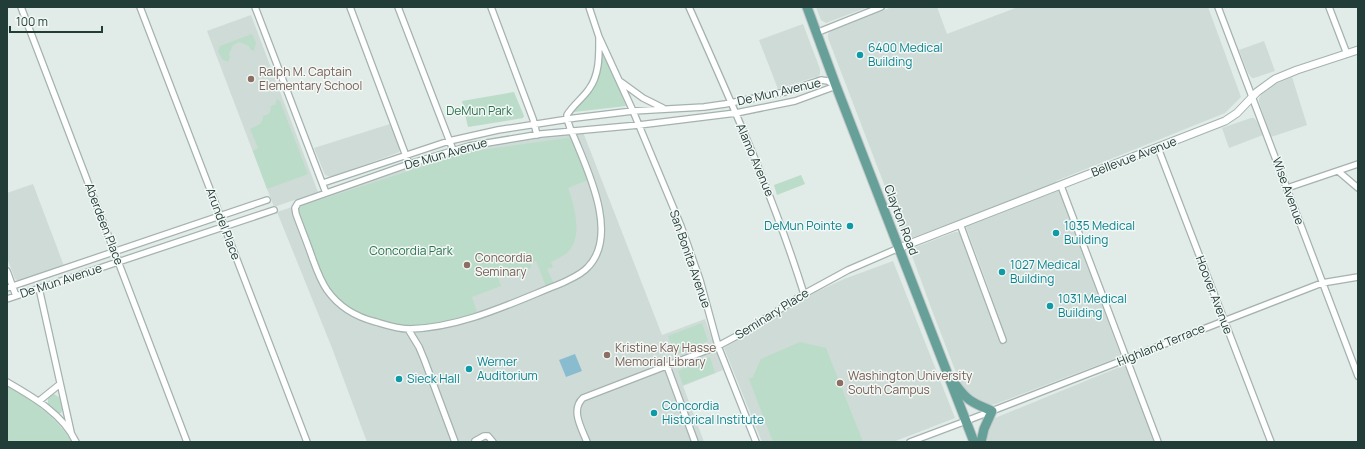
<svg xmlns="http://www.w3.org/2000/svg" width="1365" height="449" viewBox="0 0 1365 449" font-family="Manrope,sans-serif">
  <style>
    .built { fill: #cfdbd7 }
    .green { fill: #bbdcc8 }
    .water { fill: #8abcd0 }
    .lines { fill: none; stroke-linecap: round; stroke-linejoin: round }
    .minor-casing { stroke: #a4b3b0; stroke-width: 8 }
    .tertiary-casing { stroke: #a4b3b0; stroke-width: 9 }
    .primary-casing { stroke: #c1c8c7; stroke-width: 11 }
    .minor { stroke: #fff; stroke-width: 5.5 }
    .tertiary { stroke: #fff; stroke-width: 7 }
    .primary { stroke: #67a098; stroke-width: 9 }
    .culture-dot { fill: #0f9aa8; stroke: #f2f8f6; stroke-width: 1.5 }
    .education-dot { fill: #8d6e63; stroke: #f2f8f6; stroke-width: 1.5 }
    .labels { text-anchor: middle; stroke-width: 3; stroke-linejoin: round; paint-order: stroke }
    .culture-label { font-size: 12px; fill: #0d838f; stroke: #f2f8f6; text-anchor: start }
    .education-label { font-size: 12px; fill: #785e54; stroke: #f2f8f6; text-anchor: start }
    .street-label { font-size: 12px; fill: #223c38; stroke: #f2f8f6 }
    .park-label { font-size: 12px; fill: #2d7250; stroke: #f2f8f6 }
  </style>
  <rect width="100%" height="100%" fill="#e1ebe8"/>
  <path class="built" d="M816 7H868L826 23 821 20Z
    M892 7H937L947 34 1018 7H1208L1241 97 1225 113 1056 181 1120 354 1119 357 996 404 989 405 978 403 962 388 933 313 911 253 913 249 916 247 955 232H958L961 235 983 295 990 292 963 219 911 238 904 236 828 38V35L829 32Z
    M251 15 318 192 274 207 207 31Z
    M803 24 820 69V74L817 78 815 77 778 89 759 40Z
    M1264 41 1275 71 1254 78H1252L1248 73 1239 50Z
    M1292 77 1307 125 1271 137 1259 102V98L1261 95 1274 85Z
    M1251 118H1254L1258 123 1263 135 1229 148 1222 128Z
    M390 124 400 148 399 152 397 153 331 177 325 175 314 148Z
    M583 132 662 335 705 319 723 370 683 386 704 442H367L332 348 277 212 468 149 494 144Z
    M33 184 64 266 19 281 15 279 7 258V193Z
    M893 261 955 418 893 442H762L724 348 816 292 844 279Z
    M1122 366 1125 367 1128 371 1155 442H986L985 438 989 422 995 418Z"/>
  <path class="green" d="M252 34 256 43 254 51 250 49 249 46 239 42 233 45 229 54 230 57 228 62 222 59 218 51 220 46Z
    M601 43 626 106 574 112V111L591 90Z
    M514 92 524 116 523 118 468 127 462 101Z
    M277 99 280 101 308 174 267 189 253 151 258 148 250 129 260 124 263 118V116L269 114 271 109 270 107 273 105H275Z
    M574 137 590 179 568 188C574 205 583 235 569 251 564 256 557 259 551 262L553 267 547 269 555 286 547 289 536 261 531 264V268L504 278 502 273 497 275 501 286 472 297 478 315 415 328 392 326 346 309 327 290 295 208 467 152Z
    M801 175 805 184 777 195 774 185Z
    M702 323 708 341 675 355 668 336Z
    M800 342 826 348 863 442H773L749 379 753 377 761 359Z
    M710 357 715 373 683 385 678 371Z
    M7 386C33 401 56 416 72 442H7Z
    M52 393 59 397 63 409 61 413H57L48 404V397Z"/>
  <path class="water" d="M575 354 582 371 566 377 559 360Z"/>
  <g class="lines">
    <g class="minor-casing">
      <path id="minor" d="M21 7 187 442
        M140 7 307 442
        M255 7 326 193
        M350 7 409 164
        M398 7 453 150
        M491 7 533 119 537 135
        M589 7 599 37 633 111 681 226 700 280 718 346 756 442
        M689 7C731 101 773 195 804 294
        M1218 7 1358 376
        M1329 7 1347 54
        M816 33 881 7
        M599 37C599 54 600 74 589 89 583 98 573 105 567 115 567 123 571 130 574 137 588 171 619 235 588 267 581 275 572 278 562 283 514 302 462 328 409 329 398 329 386 325 376 322 356 317 339 307 327 290 320 280 316 268 312 257 307 242 301 228 296 214L295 208 298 203 409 164 469 146 541 134 639 125 736 113 795 101 836 86
        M621 82 643 98 663 108
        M1158 148 1271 442
        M1338 171 1358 188
        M323 183 449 141 498 130 575 118 633 111 704 107 725 104 785 92 821 80 828 81 835 86
        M1061 186 1158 442
        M1287 188 1358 164
        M960 224 1003 340
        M7 271 16 296
        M7 288 267 200
        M39 288 71 432
        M7 299 274 210
        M408 329 419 347 424 359 455 442
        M667 366 695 442
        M7 382C33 397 63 414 76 442
        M39 401 60 384
        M475 441 484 436H488L493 442
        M587 442C582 429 570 410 583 398L718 346 746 331 804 294 848 270 899 248
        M910 442 966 421 1322 283 1358 277"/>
    </g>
    <g class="tertiary-casing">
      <path id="tertiary" d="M899 248 1225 121 1237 113 1257 92 1275 79 1297 70 1358 50"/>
    </g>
    <g class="primary-casing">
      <path id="primary" d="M807 7 836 86 974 442
        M956 385C968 402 974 403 992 411L984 429 981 442"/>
    </g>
    <use href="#minor" class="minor"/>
    <use href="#tertiary" class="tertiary"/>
    <use href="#primary" class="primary"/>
  </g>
  <g class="culture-dot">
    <circle cx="860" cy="55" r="4"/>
    <circle cx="850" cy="226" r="4"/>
    <circle cx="1056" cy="233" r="4"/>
    <circle cx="1002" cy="272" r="4"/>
    <circle cx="1050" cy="306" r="4"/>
    <circle cx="469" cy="369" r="4"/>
    <circle cx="399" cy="379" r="4"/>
    <circle cx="654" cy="413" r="4"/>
  </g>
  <g class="education-dot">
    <circle cx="251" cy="79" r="4"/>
    <circle cx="467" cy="265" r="4"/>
    <circle cx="607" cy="355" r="4"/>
    <circle cx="840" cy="383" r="4"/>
  </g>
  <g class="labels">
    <g class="culture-label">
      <text x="868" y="52">6400 Medical<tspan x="868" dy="14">Building</tspan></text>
      <text x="842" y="230" text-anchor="end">DeMun Pointe</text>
      <text x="1064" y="230">1035 Medical<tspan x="1064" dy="14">Building</tspan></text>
      <text x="1010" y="269">1027 Medical<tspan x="1010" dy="14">Building</tspan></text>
      <text x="1058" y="303">1031 Medical<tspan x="1058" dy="14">Building</tspan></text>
      <text x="477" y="366">Werner<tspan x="477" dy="14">Auditorium</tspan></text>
      <text x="407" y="383">Sieck Hall</text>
      <text x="662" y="410">Concordia<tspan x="662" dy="14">Historical Institute</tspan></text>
    </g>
    <g class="education-label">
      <text x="259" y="76">Ralph M. Captain<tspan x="259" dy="14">Elementary School</tspan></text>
      <text x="475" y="262">Concordia<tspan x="475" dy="14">Seminary</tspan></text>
      <text x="615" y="352">Kristine Kay Hasse<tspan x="615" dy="14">Memorial Library</tspan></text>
      <text x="848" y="380">Washington University<tspan x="848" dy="14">South Campus</tspan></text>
    </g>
    <g class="street-label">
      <text transform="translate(779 92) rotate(-13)" y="4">De Mun Avenue</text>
      <text transform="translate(446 154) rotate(-16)" y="4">De Mun Avenue</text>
      <text transform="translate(1134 157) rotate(-21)" y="4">Bellevue Avenue</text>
      <text transform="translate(755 160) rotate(67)" y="4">Alamo Avenue</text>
      <text transform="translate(1288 191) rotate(70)" y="4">Wise Avenue</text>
      <text transform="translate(901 220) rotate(69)" y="4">Clayton Road</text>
      <text transform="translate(104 224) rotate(69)" y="4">Aberdeen Place</text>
      <text transform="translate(223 224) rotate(69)" y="4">Arundel Place</text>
      <text transform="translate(690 259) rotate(71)" y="4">San Bonita Avenue</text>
      <text transform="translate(61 281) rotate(-18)" y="4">De Mun Avenue</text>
      <text transform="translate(1214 295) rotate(69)" y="4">Hoover Avenue</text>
      <text transform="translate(772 314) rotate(-32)" y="4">Seminary Place</text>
      <text transform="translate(1161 345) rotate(-22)" y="4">Highland Terrace</text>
    </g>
    <g class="park-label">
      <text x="479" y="115">DeMun Park</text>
      <text x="411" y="255">Concordia Park</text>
    </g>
  </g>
  <rect width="1365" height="449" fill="none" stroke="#223c38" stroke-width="16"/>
  <path d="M10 26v6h92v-6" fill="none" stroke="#223c38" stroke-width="2"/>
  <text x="16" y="26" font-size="12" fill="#223c38" stroke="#f2f8f6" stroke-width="3" paint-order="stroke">100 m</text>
</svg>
